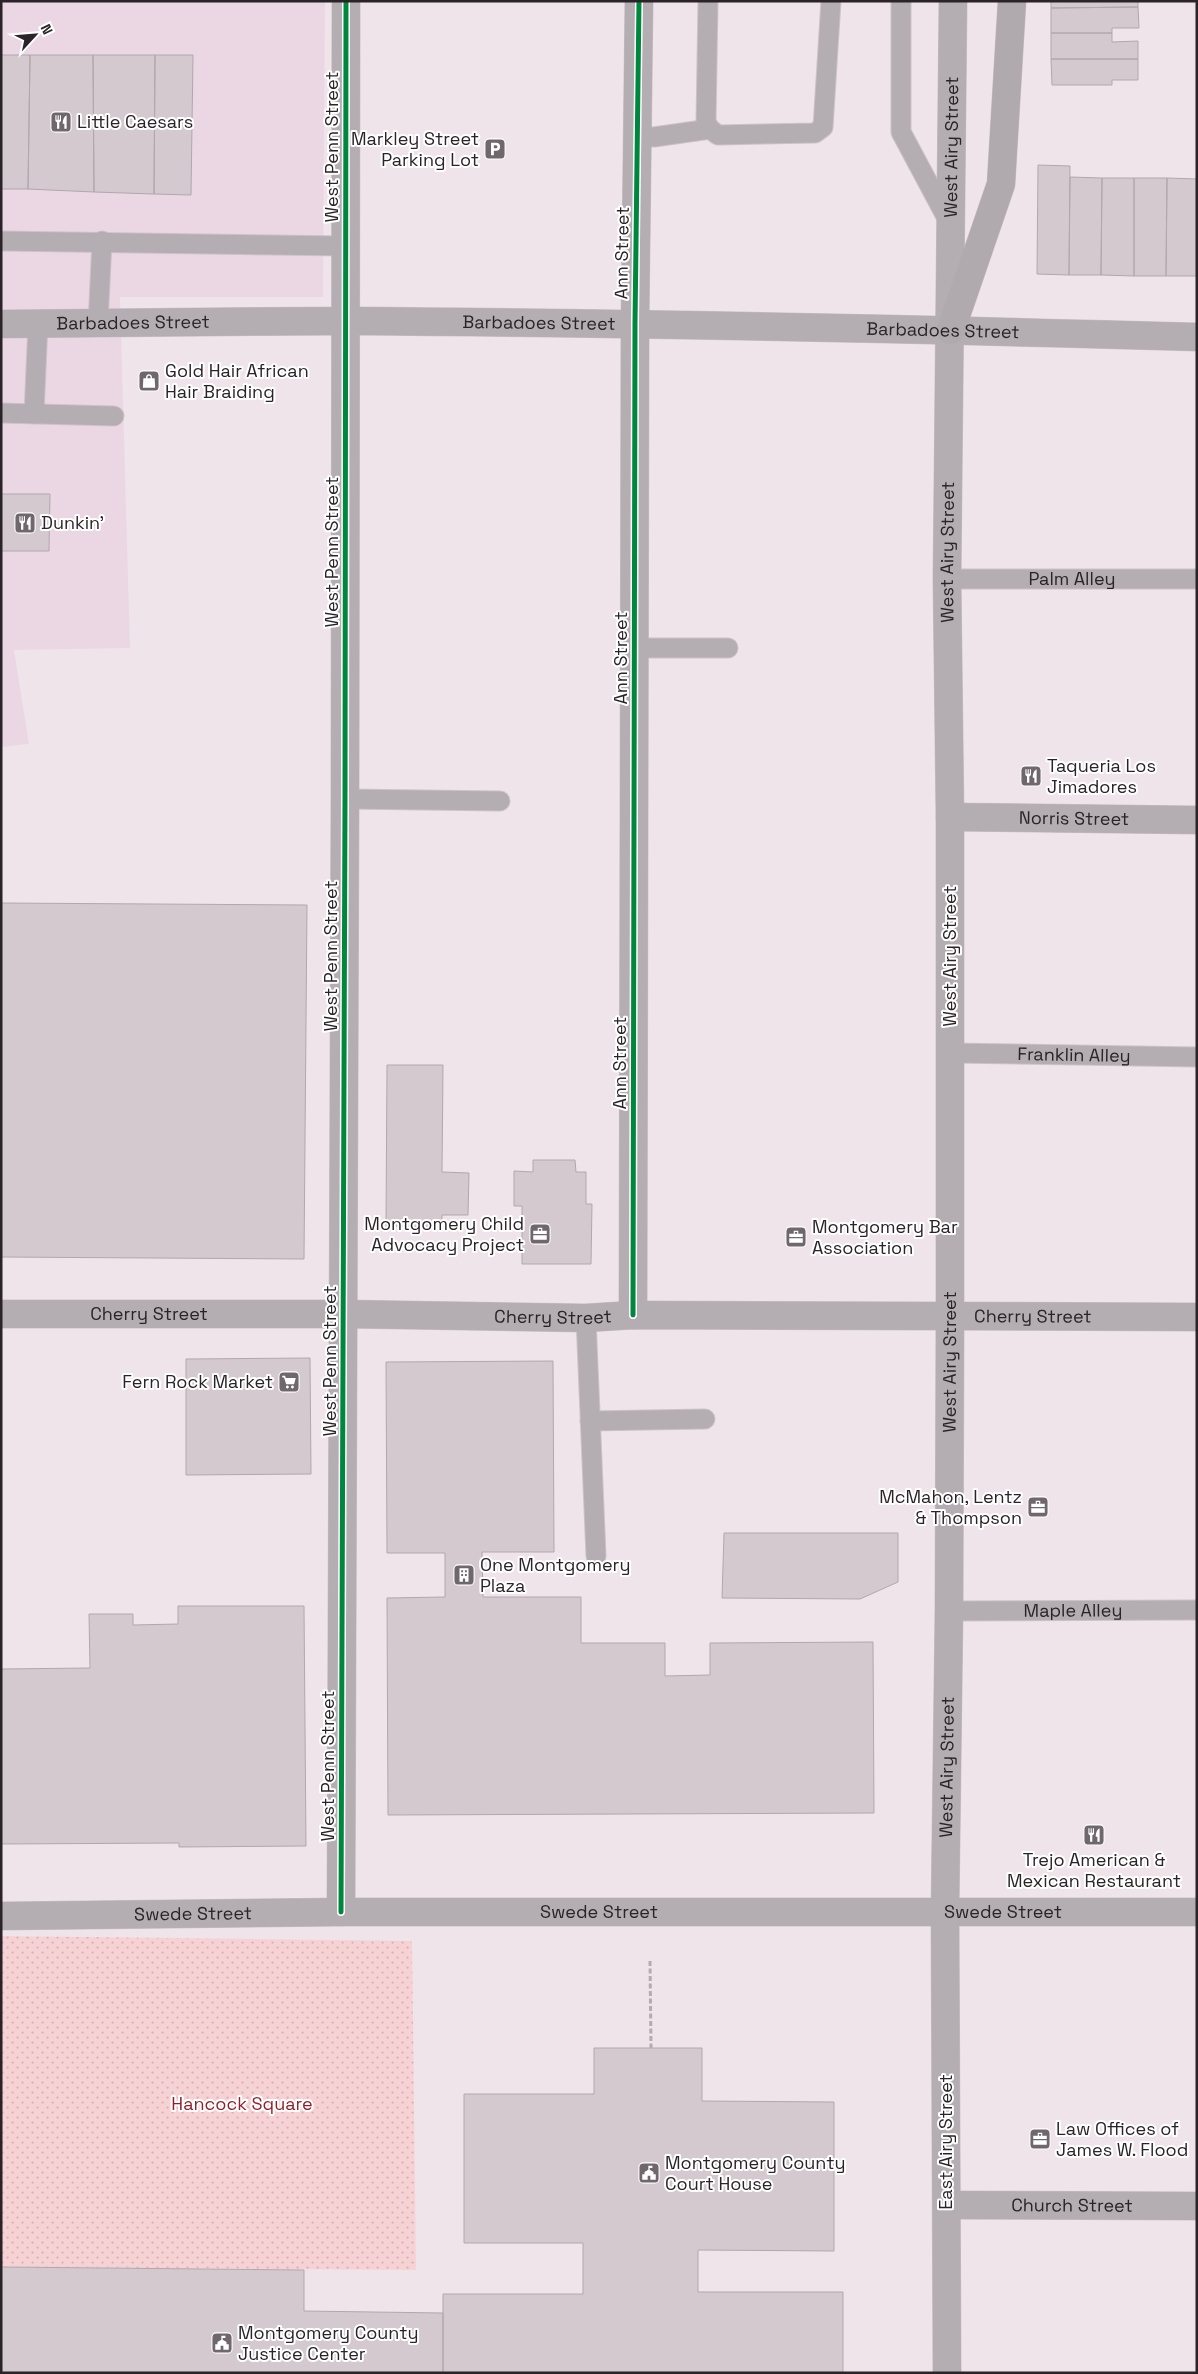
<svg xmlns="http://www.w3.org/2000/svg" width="1198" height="2374" viewBox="0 0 1198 2374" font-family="'Space Grotesk',sans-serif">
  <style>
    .built { fill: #ebd7e3 }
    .park { fill: url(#park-dots) }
    .building { fill: #d3c9ce; stroke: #b1a8ac }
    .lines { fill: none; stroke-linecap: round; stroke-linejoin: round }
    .service-casing { stroke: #ccc2c8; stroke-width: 21 }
    .minor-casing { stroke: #ccc2c8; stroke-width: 29 }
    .tertiary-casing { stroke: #ccc2c8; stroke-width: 29 }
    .secondary-casing { stroke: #ccc2c8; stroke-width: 29 }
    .trunk-casing { stroke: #ccc2c8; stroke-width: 29 }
    .path { stroke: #b2acb0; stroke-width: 3; stroke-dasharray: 5 2.5; stroke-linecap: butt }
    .service { stroke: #b4adb2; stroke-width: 19 }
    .minor { stroke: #b4adb2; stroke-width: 28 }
    .tertiary { stroke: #b4adb2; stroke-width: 28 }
    .secondary { stroke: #b4adb1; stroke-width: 28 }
    .trunk { stroke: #b0a9ae; stroke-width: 28 }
    .cycleway-casing { stroke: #fff; stroke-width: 8 }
    .cycleway { stroke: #00873e; stroke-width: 5 }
    .labels { text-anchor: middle; stroke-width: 4; stroke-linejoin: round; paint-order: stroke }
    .poi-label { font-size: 18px; fill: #2a2327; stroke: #fff; text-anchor: start }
    .street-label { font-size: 18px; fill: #2a2327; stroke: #fff }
    .park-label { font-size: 18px; fill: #91202a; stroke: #fff }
  </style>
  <defs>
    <pattern id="park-dots" width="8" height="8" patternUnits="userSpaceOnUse" patternTransform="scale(1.25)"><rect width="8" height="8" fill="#f7d2d4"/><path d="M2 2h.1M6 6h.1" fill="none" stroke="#d4b4b6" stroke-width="1.8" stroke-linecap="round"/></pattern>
  </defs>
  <rect width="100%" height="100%" fill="#f0e4eb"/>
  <path class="built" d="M1 1H325L323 297H120L130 648 14 650 29 744 1 747Z"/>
  <path class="park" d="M1 1936 412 1941 416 2270 1 2267Z"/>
  <path class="building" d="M1051 1H1138V7L1051 8Z
    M1138 7 1139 28H1112V33H1051V8Z
    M1051 33H1112V42L1138 41V59H1051Z
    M1 55H30L28 189H1Z
    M30 55H93L94 192 28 189Z
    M93 55H155L154 194 94 192Z
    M155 55H193L191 195 154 194Z
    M1051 59H1138V80H1112V85H1052Z
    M1038 165 1070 166 1069 275 1037 274Z
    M1070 177 1102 178 1101 275H1069Z
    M1102 178H1134V276L1101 275Z
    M1134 178H1167L1166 276H1134Z
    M1167 178 1197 179V276H1166Z
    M1 494H50L49 551H1Z
    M1 903 307 905 304 1259 1 1257Z
    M387 1065H443L442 1172 469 1173 468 1215H442V1227L386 1226Z
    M533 1160H575L576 1172H586V1204H592L591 1264H522V1206H514V1171L533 1172Z
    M310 1358 311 1474 186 1475V1359Z
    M553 1361 554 1552H482L483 1597H581V1643H665V1676L710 1675V1643L873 1642 874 1813 388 1815 387 1598 445 1597V1553H387L386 1362Z
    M724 1533H898V1582L860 1599 722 1598Z
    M178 1606H304L306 1846 179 1847V1843L1 1844V1669L90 1668 89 1614H133V1625L178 1624Z
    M594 2048H702V2101L834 2102V2251L698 2250V2292H843V2373H443V2294H583V2243H464V2094H594Z
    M1 2267 304 2270V2311L443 2313V2373H1Z"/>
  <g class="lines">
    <g class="service-casing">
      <g id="service">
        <path d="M708 1 706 122 710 129 718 135 815 133 823 127 831 1"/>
        <path d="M901 1V132L949 222"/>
        <path d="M637 136 654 137 710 129"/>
        <path d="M1 241 346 246"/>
        <path d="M98 324 102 241"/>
        <path d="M1 413 114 416"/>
        <path d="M34 414 38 324"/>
        <path id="s1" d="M947 579H1197"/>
        <path d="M635 648H728"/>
        <path d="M345 799 500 801"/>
        <path id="s2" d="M950 1053 1197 1057"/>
        <path d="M586 1318 596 1556"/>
        <path d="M590 1421 705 1419"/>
        <path id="s3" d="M949 1611 1197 1610"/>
      </g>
    </g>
    <g class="minor-casing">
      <g id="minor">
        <path id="s4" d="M1 324C117 323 234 321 350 321 632 323 914 329 1197 337"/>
        <path id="s5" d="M950 817 1197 820"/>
        <path id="s6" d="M1 1314H344L586 1318 633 1315 1197 1317"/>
        <path d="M633 1315 635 324 639 1"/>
        <path d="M341 1912 345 799 346 1"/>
        <path id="s7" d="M947 2205 1197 2206"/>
      </g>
    </g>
    <g class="tertiary-casing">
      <g id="tertiary">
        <path id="s8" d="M1 1916 341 1912H1197"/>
      </g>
    </g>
    <g class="secondary-casing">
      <g id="secondary">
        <path id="s9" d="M947 2373 945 1912 949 1611 950 1316V817L947 579 953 1"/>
      </g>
    </g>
    <g class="trunk-casing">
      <path id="trunk" d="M951 330 1001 184 1012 1"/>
    </g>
    <path class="path" d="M650 1961 651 2048"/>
    <use href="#service" class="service"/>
    <use href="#minor" class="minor"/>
    <use href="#tertiary" class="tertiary"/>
    <use href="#secondary" class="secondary"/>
    <use href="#trunk" class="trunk"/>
    <g class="cycleway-casing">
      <path id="cycleway" d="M633 1315 635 324 639 1
        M341 1912 345 799 346 1"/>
    </g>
    <use href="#cycleway" class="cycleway"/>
  </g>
  <defs>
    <g id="restaurant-square" transform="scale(1.125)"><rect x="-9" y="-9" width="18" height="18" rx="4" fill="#6f676c" stroke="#fff"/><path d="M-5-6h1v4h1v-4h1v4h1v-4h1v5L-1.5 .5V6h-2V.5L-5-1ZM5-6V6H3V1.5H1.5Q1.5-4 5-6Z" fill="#fff"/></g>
    <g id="parking-square" transform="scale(1.125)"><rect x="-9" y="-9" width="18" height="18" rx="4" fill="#6f676c" stroke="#fff"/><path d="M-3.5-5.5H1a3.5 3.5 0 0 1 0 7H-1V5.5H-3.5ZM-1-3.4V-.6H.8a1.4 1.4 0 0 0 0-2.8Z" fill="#fff"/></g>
    <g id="shop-square" transform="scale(1.125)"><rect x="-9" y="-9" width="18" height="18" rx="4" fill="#6f676c" stroke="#fff"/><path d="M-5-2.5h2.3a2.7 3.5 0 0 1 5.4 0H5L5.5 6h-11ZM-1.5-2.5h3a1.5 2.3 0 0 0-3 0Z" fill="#fff"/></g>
    <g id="office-square" transform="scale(1.125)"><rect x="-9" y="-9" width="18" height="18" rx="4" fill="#6f676c" stroke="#fff"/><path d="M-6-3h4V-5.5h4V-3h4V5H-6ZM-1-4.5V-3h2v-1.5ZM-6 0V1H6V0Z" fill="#fff"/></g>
    <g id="supermarket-square" transform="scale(1.125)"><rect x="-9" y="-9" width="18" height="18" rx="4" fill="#6f676c" stroke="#fff"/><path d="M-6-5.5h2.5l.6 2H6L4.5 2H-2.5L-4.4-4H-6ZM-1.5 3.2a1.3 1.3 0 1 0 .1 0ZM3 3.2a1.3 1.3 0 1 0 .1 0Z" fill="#fff"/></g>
    <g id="building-square" transform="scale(1.125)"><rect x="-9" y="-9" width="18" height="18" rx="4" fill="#6f676c" stroke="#fff"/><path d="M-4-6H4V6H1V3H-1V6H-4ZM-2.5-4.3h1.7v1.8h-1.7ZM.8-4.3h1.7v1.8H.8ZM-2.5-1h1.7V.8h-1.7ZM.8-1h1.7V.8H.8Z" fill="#fff"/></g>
    <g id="civic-square" transform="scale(1.125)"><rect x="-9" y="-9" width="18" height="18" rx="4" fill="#6f676c" stroke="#fff"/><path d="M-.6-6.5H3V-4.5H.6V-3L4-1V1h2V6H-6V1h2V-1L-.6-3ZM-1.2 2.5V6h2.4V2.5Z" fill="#fff"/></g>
  </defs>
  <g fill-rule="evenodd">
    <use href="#restaurant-square" x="61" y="122"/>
    <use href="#parking-square" x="495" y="149"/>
    <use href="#shop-square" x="149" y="381"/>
    <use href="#restaurant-square" x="25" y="523"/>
    <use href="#restaurant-square" x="1031" y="776"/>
    <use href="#office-square" x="540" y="1234"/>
    <use href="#office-square" x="796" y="1237"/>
    <use href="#supermarket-square" x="289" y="1382"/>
    <use href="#office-square" x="1038" y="1507"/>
    <use href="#building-square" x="464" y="1575"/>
    <use href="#restaurant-square" x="1094" y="1835"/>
    <use href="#office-square" x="1040" y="2139"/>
    <use href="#civic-square" x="649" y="2173"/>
    <use href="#civic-square" x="222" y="2343"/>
  </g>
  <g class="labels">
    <g class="poi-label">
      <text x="77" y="128">Little Caesars</text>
      <text x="479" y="145" text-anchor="end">Markley Street<tspan x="479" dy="21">Parking Lot</tspan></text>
      <text x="165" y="377">Gold Hair African<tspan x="165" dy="21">Hair Braiding</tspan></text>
      <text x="41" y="529">Dunkin'</text>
      <text x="1047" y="772">Taqueria Los<tspan x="1047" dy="21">Jimadores</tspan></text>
      <text x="524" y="1230" text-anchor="end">Montgomery Child<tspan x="524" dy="21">Advocacy Project</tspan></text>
      <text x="812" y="1233">Montgomery Bar<tspan x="812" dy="21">Association</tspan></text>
      <text x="273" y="1388" text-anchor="end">Fern Rock Market</text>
      <text x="1022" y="1503" text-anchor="end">McMahon, Lentz<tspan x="1022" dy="21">&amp; Thompson</tspan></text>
      <text x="480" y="1571">One Montgomery<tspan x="480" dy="21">Plaza</tspan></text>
      <text x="1094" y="1866" text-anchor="middle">Trejo American &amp;<tspan x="1094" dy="21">Mexican Restaurant</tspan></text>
      <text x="1056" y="2135">Law Offices of<tspan x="1056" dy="21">James W. Flood</tspan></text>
      <text x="665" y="2169">Montgomery County<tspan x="665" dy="21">Court House</tspan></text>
      <text x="238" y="2339">Montgomery County<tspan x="238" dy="21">Justice Center</tspan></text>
    </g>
    <g class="street-label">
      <text dy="6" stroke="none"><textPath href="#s9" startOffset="2226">West Airy Street</textPath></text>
      <text transform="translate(332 147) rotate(-90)" y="6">West Penn Street</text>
      <text transform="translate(622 253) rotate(-89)" y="6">Ann Street</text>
      <text dy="6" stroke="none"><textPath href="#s4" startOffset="132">Barbadoes Street</textPath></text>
      <text dy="6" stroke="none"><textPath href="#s4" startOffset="538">Barbadoes Street</textPath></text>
      <text dy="6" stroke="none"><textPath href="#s4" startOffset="942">Barbadoes Street</textPath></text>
      <text dy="6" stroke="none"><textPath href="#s9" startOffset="1821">West Airy Street</textPath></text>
      <text transform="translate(332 552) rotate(-90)" y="6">West Penn Street</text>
      <text dy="6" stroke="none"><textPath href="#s1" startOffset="125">Palm Alley</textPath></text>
      <text transform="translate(621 658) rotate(-90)" y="6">Ann Street</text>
      <text dy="6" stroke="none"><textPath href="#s5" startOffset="124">Norris Street</textPath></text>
      <text transform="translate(331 956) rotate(-90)" y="6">West Penn Street</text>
      <text transform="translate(950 956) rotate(-90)" y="6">West Airy Street</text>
      <text dy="6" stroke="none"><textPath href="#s2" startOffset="124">Franklin Alley</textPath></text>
      <text transform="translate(620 1063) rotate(-90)" y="6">Ann Street</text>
      <text dy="6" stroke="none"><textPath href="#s6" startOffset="148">Cherry Street</textPath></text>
      <text dy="6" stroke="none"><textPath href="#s6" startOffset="552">Cherry Street</textPath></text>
      <text dy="6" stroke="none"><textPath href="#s6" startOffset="1032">Cherry Street</textPath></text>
      <text transform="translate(330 1361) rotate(-90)" y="6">West Penn Street</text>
      <text dy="6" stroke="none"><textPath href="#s9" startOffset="1011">West Airy Street</textPath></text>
      <text dy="6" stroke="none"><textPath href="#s3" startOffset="124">Maple Alley</textPath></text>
      <text transform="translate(328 1766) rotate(-90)" y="6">West Penn Street</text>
      <text dy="6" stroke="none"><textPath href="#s9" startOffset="606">West Airy Street</textPath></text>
      <text dy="6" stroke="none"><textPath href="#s8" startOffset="598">Swede Street</textPath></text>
      <text dy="6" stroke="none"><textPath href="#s8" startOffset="1002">Swede Street</textPath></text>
      <text dy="6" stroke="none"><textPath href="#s8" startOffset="192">Swede Street</textPath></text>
      <text transform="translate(946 2142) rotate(-90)" y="6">East Airy Street</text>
      <text dy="6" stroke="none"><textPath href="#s7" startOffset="125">Church Street</textPath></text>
    </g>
    <g class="park-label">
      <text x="242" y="2110">Hancock Square</text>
    </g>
  </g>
  <rect width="1198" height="2374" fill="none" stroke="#2a2327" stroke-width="5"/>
  <g transform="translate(35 35) rotate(64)" stroke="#ffffff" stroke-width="4" paint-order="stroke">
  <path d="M0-4L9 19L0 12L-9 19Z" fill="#2a2327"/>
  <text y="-8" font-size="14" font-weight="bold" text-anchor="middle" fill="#2a2327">N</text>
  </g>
</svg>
